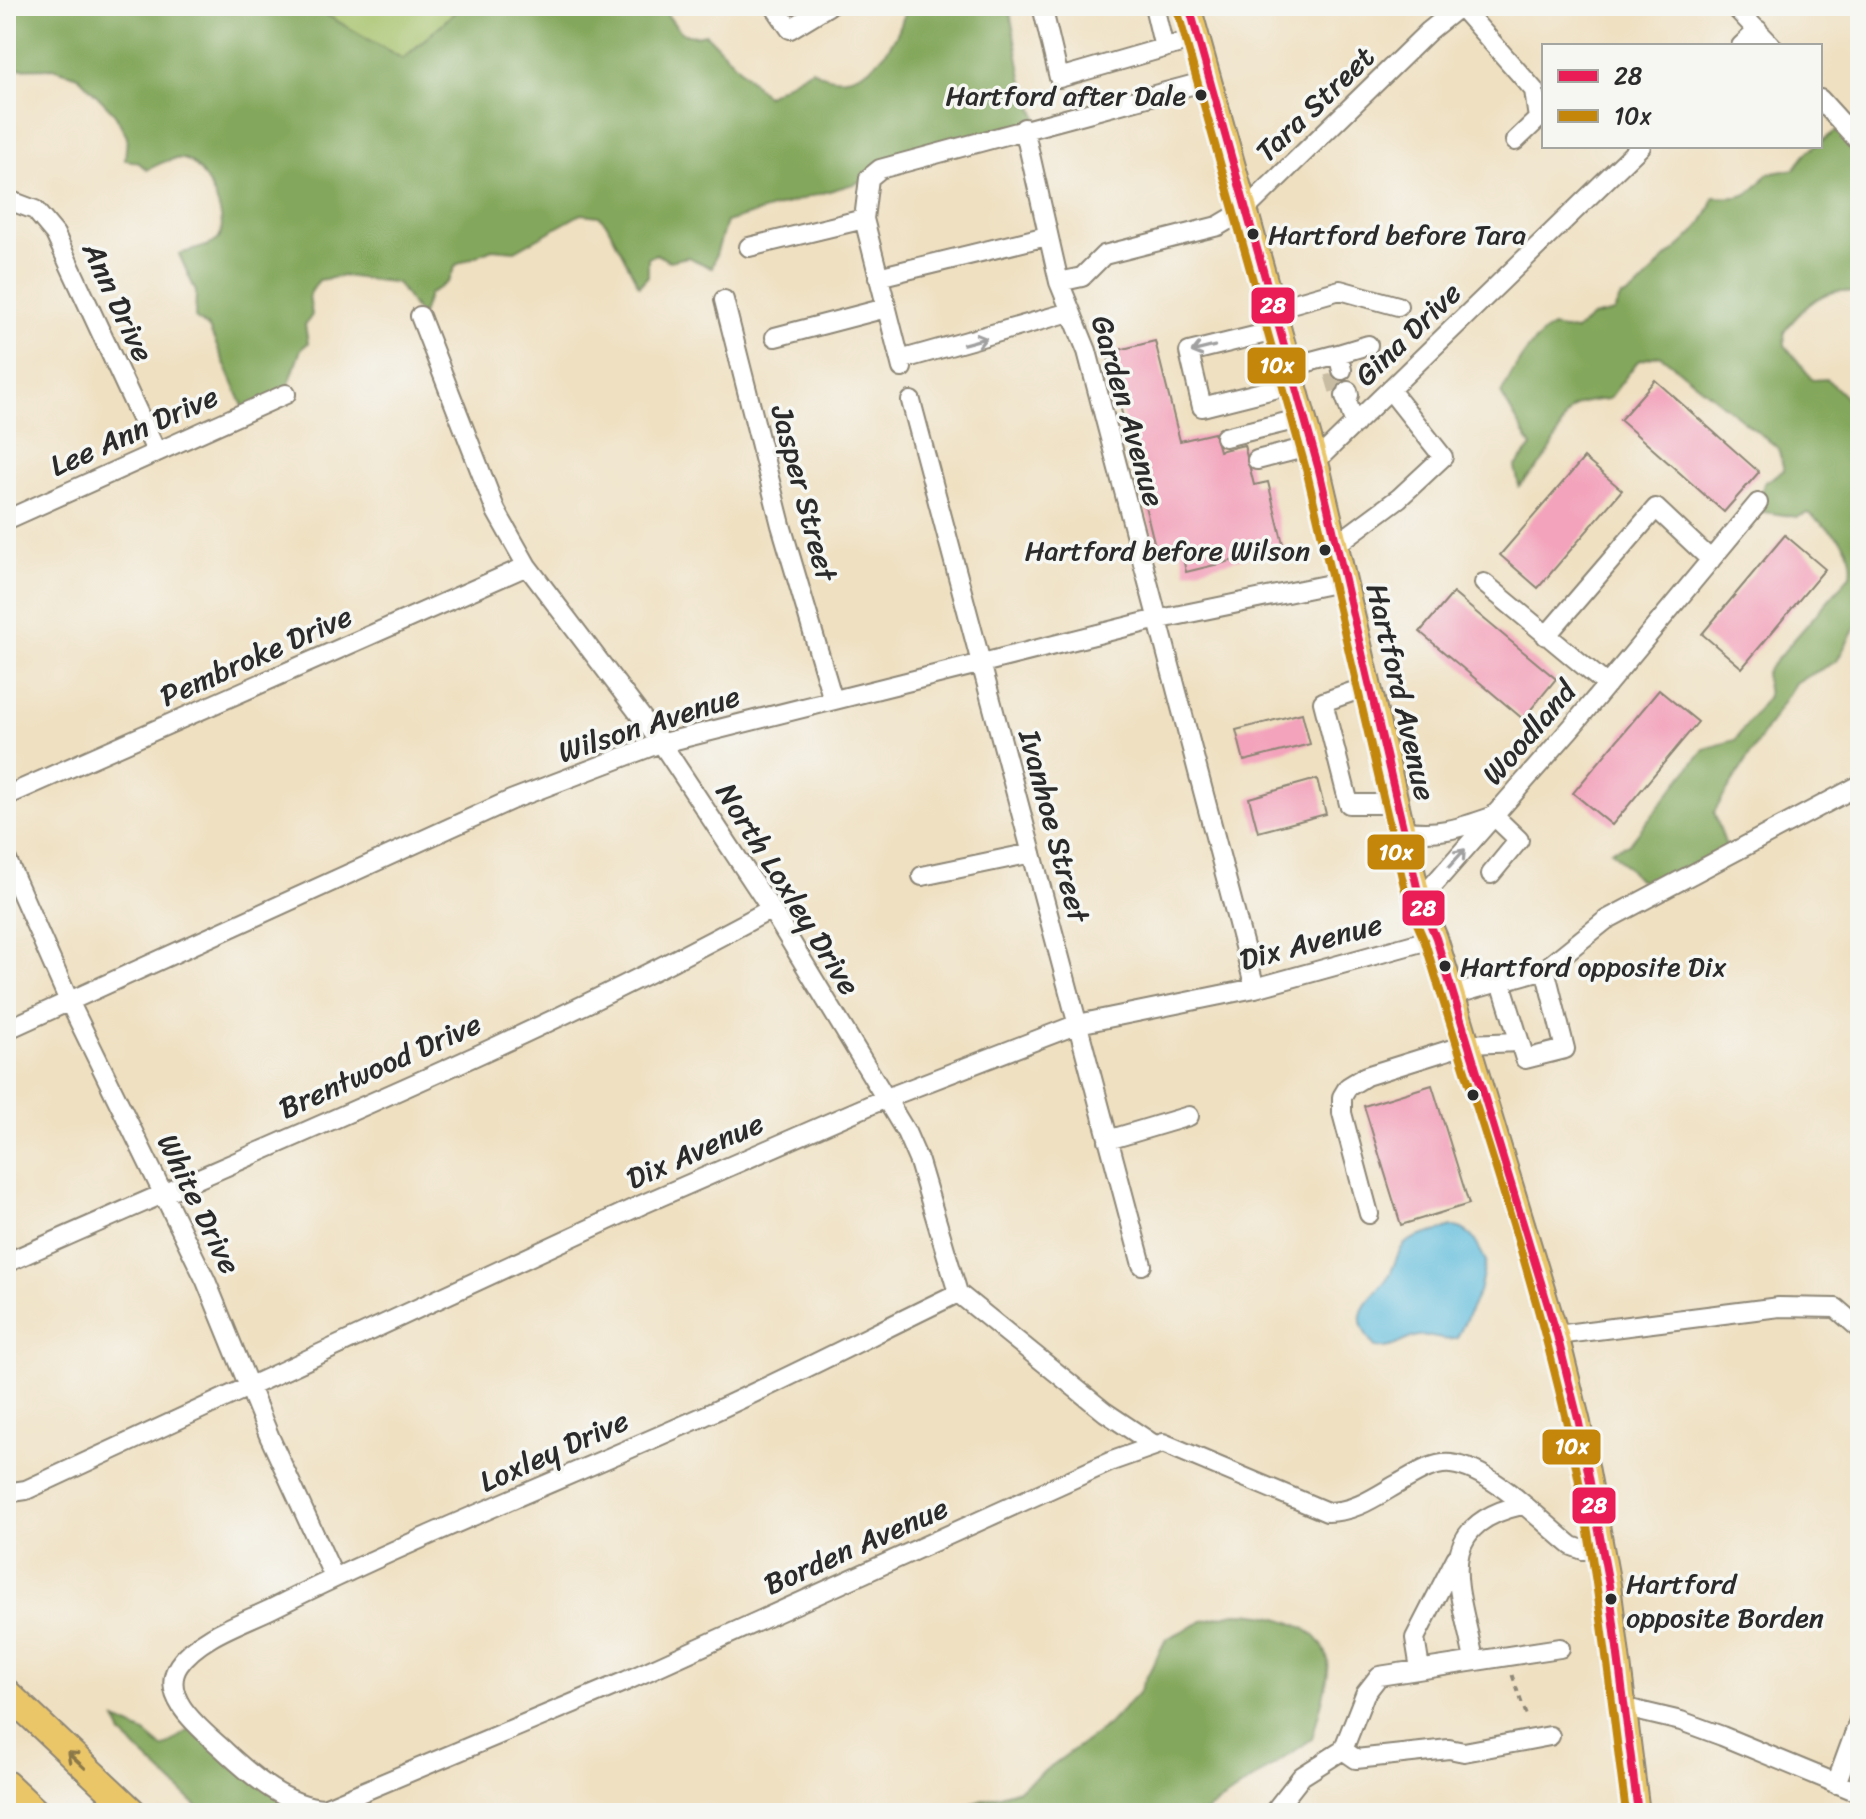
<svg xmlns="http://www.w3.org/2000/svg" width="1866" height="1819" viewBox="0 0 1866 1819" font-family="Sriracha,sans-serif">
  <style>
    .green { fill: #a4c168; stroke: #68764a; stroke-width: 2 }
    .forest { fill: #83a75c; stroke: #576944; stroke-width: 2 }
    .water { fill: #5ebcdc; stroke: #447484; stroke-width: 2 }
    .building { fill: #f3a3bb }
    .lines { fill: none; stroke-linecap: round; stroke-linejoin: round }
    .minor-tunnel { stroke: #c8bca3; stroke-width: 18; stroke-dasharray: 18 9; stroke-linecap: butt }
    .minor-casing { stroke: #8d8676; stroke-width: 22 }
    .major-casing { stroke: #8d8676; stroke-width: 26 }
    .highway-casing { stroke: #8d8676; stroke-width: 30 }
    .path { stroke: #8d8676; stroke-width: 3; stroke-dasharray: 6 6; stroke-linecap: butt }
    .minor { stroke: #fff; stroke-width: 18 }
    .major { stroke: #ebc669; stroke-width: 22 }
    .highway { stroke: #ebc669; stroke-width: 26 }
    .bus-1-casing { stroke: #f6f6f2; stroke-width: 14 }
    .bus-2-casing { stroke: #f6f6f2; stroke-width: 14 }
    .bus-1 { stroke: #ea1d57; stroke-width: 8 }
    .bus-2 { stroke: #c4870b; stroke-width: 8 }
    .oneway { stroke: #a0a0a0 }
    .oneway2 { stroke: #8b784a }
    .bus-dot { fill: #2b2b2b; stroke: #f6f6f2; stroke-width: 3 }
    .labels { text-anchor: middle; stroke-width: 7; stroke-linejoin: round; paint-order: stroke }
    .bus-label { font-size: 28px; fill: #2b2b2b; stroke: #f6f6f2; text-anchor: start }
    .street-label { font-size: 30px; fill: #2b2b2b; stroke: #f6f6f2 }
    .line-badge { stroke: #f6f6f2; stroke-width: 3 }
    .badge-label { font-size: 22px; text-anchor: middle; font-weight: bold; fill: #fff }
  </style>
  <rect width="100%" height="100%" fill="#f6f6f2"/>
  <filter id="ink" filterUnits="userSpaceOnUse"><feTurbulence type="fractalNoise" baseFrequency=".0125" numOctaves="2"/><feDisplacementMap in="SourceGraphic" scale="16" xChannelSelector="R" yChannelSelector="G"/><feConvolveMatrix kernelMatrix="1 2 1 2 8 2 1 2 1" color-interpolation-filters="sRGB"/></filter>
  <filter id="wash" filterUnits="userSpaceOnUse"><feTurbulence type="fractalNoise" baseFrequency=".006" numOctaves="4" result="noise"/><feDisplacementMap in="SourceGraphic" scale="32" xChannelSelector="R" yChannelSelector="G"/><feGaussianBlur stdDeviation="1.8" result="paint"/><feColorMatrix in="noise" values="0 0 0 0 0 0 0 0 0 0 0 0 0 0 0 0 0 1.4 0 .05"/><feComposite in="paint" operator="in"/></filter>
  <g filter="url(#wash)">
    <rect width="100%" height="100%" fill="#efe0c1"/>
    <path class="green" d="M311 6H462L403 59Z"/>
    <path class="forest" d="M6 6H311L403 59 462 6H661C677 26 679 41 706 34L766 96 812 69C856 100 899 49 906 6H1009L1022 78 1041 128 726 222 712 268 688 257 669 261 656 254 648 258V276L639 286 607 224 599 216 581 214 515 251 492 249 456 265 448 282 429 294 421 317 397 283 344 276 319 280 309 295 312 315 305 325 308 343 301 349 286 393 245 411 209 328 195 318 196 292 179 254C190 250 206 248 215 242 235 227 206 170 189 161 175 154 159 164 147 170L138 162 125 160 127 137 115 114 78 76 53 68 6 69Z
      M1840 128 1860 144V295C1828 281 1803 307 1784 332L1785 345 1813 380 1827 379 1848 400 1860 401V619L1837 661 1795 683 1714 812 1731 860 1671 891 1639 880 1611 850 1629 844 1704 749 1735 740 1768 696 1765 673 1851 574C1856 543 1830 531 1808 513L1797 517 1757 511 1764 483 1784 470 1778 448 1660 355 1638 361 1609 399C1568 403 1570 406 1555 441 1549 456 1531 475 1519 486L1515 467 1532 447 1501 394C1515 367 1527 344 1552 327L1575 331 1592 317 1614 312 1620 298C1643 290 1650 272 1668 256 1687 240 1707 224 1714 197 1741 199 1751 197 1767 174L1794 169 1808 151Z
      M1235 1613C1267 1613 1320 1621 1328 1660 1331 1676 1316 1721 1312 1739L1204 1813H942L1019 1789 1108 1725 1139 1692 1166 1639 1205 1620Z
      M116 1720 145 1733 163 1748 198 1723 314 1813H204L122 1735Z"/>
    <path class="water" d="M1452 1227C1471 1227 1477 1245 1486 1261L1479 1292 1457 1338C1443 1342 1438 1337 1425 1336 1408 1334 1395 1351 1376 1348 1343 1309 1371 1305 1390 1274 1396 1263 1398 1247 1409 1241 1421 1234 1439 1232 1452 1227Z"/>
    <g id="blocks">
      <path class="building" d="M1155 341 1180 441 1214 433 1219 451 1244 445 1254 485 1268 482 1284 548 1186 572 1181 548 1157 554 1107 353Z
        M1655 380 1759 472 1724 512 1620 420Z
        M1584 458 1622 490 1538 588 1500 555Z
        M1785 535 1825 569 1742 668 1702 634Z
        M1453 593 1556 679 1523 719 1420 632Z
        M1659 690 1698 722 1612 825 1573 793Z
        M1302 713 1310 744 1244 761 1236 730Z
        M1317 779 1326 814 1258 832 1249 798Z
        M1432 1085 1469 1204 1401 1225 1364 1106Z"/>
    </g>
  </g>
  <g filter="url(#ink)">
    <use href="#blocks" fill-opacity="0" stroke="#8d8676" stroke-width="2"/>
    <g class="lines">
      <path class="minor-tunnel" d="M1333 373 1339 393"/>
      <g class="minor-casing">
        <path id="minor" d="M774 6 790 29 828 6
          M1042 6 1059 78 1198 38
          M1154 6 1164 48
          M1460 6 1534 90 1538 119 1515 141
          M1734 6 1772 46
          M1741 46 1758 30
          M1820 99 1860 143
          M1024 128 1059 282 1087 351 1255 988
          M6 199 35 210 55 234 156 451
          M864 219 902 368
          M749 247 864 219 869 178 880 169 1210 80
          M878 277 1047 236
          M1059 282 1082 277 1104 255 1218 226 1245 210 1429 31 1460 6
          M724 300 781 525 833 700
          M1273 309 1340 290 1398 306
          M420 316 496 511 527 566 662 744 771 909 906 1132 919 1162 958 1293 1105 1412 1153 1444
          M1279 330 1189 352 1202 407 1294 384
          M775 337 886 308
          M1338 354 1368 345
          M900 360 1070 312
          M1289 367 1338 354 1342 370
          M1348 391 1349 395 1345 396 1355 424
          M911 401 1142 1265
          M1225 437 1303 418
          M1257 460 1312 446
          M1316 461 1641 146
          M6 520 286 394
          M1337 544 1399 498 1443 457 1390 390
          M1484 583 1607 685
          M1546 636 1656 508 1711 560
          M1369 686 1323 702 1349 804H1396
          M6 796 527 566
          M1403 830C1436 836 1460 828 1491 817
          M6 858 69 1001 206 1281 270 1438 334 1577
          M1491 874 1519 840 1494 816
          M922 876 1032 853
          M1420 900 1571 728 1758 503
          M1501 982 1525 1059 1565 1049 1545 969
          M1453 995 1545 969 1606 920 1860 785
          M6 1030 511 800 655 745 1146 622 1345 581
          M1108 1140 1189 1116
          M1369 1214 1342 1113V1097L1348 1087 1366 1076 1468 1044 1519 1042
          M6 1263C262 1148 525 1044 771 909
          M958 1293C873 1334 789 1378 702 1417 559 1481 412 1538 271 1609 242 1623 198 1637 179 1665 157 1698 205 1732 226 1752 252 1776 286 1806 324 1808L626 1681 1112 1461 1163 1443 1327 1512C1353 1512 1372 1499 1394 1486 1411 1477 1431 1462 1451 1464 1491 1468 1541 1521 1572 1546L1583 1550 1603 1547
          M1557 1335 1779 1307 1836 1308 1860 1329
          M6 1493 26 1490 641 1205 884 1099 1078 1024 1255 988 1436 938
          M1474 1660C1461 1590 1428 1526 1522 1505
          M1420 1669 1415 1638 1456 1558
          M1626 1708 1681 1721 1722 1736 1860 1793
          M1343 1750 1356 1759 1449 1749 1464 1752 1550 1736
          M1836 1784 1860 1718
          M1273 1813 1302 1776 1343 1750 1365 1694 1379 1676 1560 1648"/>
      </g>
      <g class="major-casing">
        <path id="major" d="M1189 6 1319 470 1420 900 1436 938 1557 1335 1579 1423 1609 1585 1638 1813"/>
      </g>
      <g class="highway-casing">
        <path id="highway" d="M6 1692 134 1813
          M6 1784 37 1813"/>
      </g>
      <path class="path" d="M1512 1675 1528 1720"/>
      <use href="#minor" class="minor"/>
      <use href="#major" class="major"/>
      <use href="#highway" class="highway"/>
      <g class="bus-1-casing">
        <path id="bus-1" d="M1189 6 1319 470 1420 900 1436 938 1557 1335 1579 1423 1609 1585 1638 1813"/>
      </g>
      <g class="bus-2-casing">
        <path id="bus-2" d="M1177 9 1307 473 1408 903 1425 942C1473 1102 1530 1261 1567 1424 1596 1552 1609 1683 1626 1813"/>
      </g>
      <use href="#bus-1" class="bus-1"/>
      <use href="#bus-2" class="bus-2"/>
    </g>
    <defs><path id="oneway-shaft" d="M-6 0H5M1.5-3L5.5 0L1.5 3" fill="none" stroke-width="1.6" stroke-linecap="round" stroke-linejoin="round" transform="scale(2)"/></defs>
    <g class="oneway">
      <use href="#oneway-shaft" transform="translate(975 341) rotate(-15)"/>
      <use href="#oneway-shaft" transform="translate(1203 349) rotate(166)"/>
      <use href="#oneway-shaft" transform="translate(1457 858) rotate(-48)"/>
    </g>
    <use class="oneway2" href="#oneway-shaft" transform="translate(76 1760) rotate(-137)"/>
  </g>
  <g class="bus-dot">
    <circle cx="1201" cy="95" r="7"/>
    <circle cx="1253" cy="234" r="7"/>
    <circle cx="1325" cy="550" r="7"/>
    <circle cx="1445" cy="966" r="7"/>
    <circle cx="1473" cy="1095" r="7"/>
    <circle cx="1611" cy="1599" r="7"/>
  </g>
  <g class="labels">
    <g class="bus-label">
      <text x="1186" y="105" text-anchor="end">Hartford after Dale</text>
      <text x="1268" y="244">Hartford before Tara</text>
      <text x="1310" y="560" text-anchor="end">Hartford before Wilson</text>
      <text x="1460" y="976">Hartford opposite Dix</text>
      <text x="1626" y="1593">Hartford<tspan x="1626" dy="34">opposite Borden</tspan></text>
    </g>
    <g class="street-label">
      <text transform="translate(1315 104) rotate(-44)" y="10">Tara Street</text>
      <text transform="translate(118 302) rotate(65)" y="10">Ann Drive</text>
      <text transform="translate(1408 334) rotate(-44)" y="10">Gina Drive</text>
      <text transform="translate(1128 411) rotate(74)" y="10">Garden Avenue</text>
      <text transform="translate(134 431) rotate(-24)" y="10">Lee Ann Drive</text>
      <text transform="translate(804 493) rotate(75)" y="10">Jasper Street</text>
      <text transform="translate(256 656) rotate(-24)" y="10">Pembroke Drive</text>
      <text transform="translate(1401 692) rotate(77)" y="10">Hartford Avenue</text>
      <text transform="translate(649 724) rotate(-18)" y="10">Wilson Avenue</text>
      <text transform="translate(1529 733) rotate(-49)" y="10">Woodland</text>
      <text transform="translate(1054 826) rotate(75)" y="10">Ivanhoe Street</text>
      <text transform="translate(788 889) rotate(58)" y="10">North Loxley Drive</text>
      <text transform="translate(1311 942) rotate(-15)" y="10">Dix Avenue</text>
      <text transform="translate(380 1066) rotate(-24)" y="10">Brentwood Drive</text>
      <text transform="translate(695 1151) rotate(-24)" y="10">Dix Avenue</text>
      <text transform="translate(199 1204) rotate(64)" y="10">White Drive</text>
      <text transform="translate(554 1451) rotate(-24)" y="10">Loxley Drive</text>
      <text transform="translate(856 1546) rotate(-24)" y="10">Borden Avenue</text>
    </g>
  </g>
  <g class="line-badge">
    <rect x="1250" y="286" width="46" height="39" rx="8" fill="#ea1d57"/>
    <rect x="1246" y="346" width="61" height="39" rx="8" fill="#c4870b"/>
    <rect x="1366" y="833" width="60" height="38" rx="8" fill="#c4870b"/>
    <rect x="1401" y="889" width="45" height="38" rx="8" fill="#ea1d57"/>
    <rect x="1541" y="1428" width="61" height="38" rx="8" fill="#c4870b"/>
    <rect x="1571" y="1486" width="46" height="39" rx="8" fill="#ea1d57"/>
  </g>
  <g class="badge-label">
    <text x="1273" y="313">28</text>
    <text x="1277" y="373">10x</text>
    <text x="1396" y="860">10x</text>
    <text x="1423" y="916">28</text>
    <text x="1572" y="1454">10x</text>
    <text x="1594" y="1513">28</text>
  </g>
  <rect width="1866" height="1819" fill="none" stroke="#f6f6f2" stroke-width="32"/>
  <rect x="1542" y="44" width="280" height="104" fill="#f6f6f2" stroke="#a5a5a2" stroke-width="2"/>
  <rect x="1558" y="70" width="40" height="12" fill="#ea1d57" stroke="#a5a5a2" stroke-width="2"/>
  <text x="1614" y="84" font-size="24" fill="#2b2b2b">28</text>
  <rect x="1558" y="110" width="40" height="12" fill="#c4870b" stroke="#a5a5a2" stroke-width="2"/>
  <text x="1614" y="124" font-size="24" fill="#2b2b2b">10x</text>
</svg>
